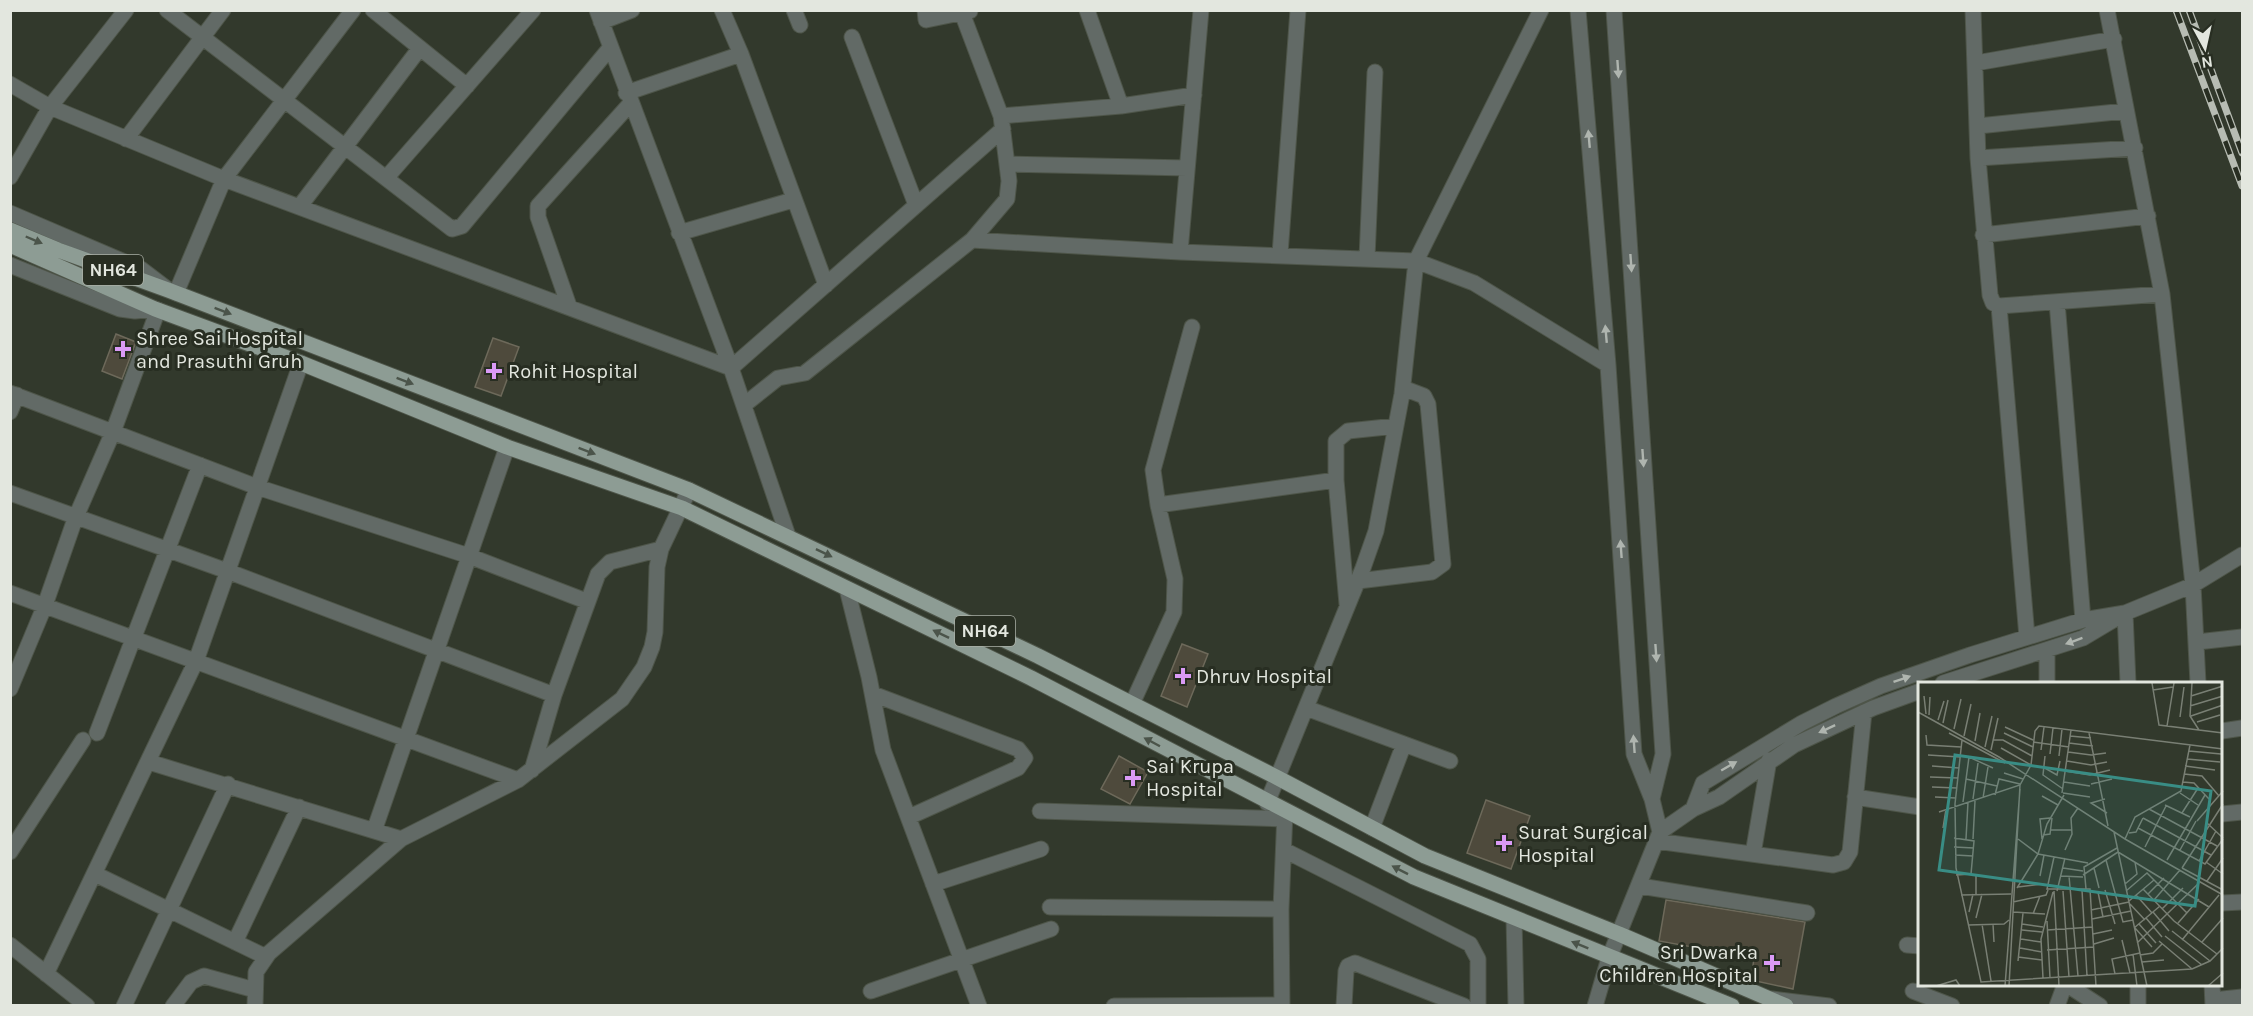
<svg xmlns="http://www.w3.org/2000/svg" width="2253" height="1016" viewBox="0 0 2253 1016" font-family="Karla,sans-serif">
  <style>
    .building { fill: #4e4a3c; stroke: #6d695a; stroke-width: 1.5 }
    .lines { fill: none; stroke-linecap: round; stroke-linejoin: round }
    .street-casing { stroke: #4e5549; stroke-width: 17 }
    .primary-casing { stroke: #4e5549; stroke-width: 17 }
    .street { stroke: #626a66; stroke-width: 15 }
    .primary { stroke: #8d9c94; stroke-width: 15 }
    .rail-casing { stroke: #b7bcb3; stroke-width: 7 }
    .rail { stroke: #282e22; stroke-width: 4.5; stroke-dasharray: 14; stroke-linecap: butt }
    .oneway { fill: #afb5af }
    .oneway2 { fill: #4b544a }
    .poi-dot { fill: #da9af6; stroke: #282e22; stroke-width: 2 }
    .labels { text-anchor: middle; stroke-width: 6; stroke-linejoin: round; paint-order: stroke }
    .shield { fill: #282e22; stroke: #abb0a6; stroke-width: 1.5 }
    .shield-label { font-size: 18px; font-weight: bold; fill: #e3e7df }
    .poi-label { font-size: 20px; fill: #e3e7df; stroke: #282e22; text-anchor: start }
    .inset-road { fill: none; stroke: #797f74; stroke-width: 1.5 }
    .view { fill: #398d85; fill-opacity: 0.15; stroke: #398d85; stroke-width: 3 }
    .inset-edge { fill: none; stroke: #e3e7df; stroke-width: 3 }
  </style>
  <rect width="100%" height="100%" fill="#32392c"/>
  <path class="building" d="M116 334 136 342 122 379 102 371Z
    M493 338 519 347 501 396 475 387Z
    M1182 644 1208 654 1187 707 1161 696Z
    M1119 756 1148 772 1130 804 1101 789Z
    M1486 800 1530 816 1511 869 1467 853Z
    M1666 900 1805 922 1793 989 1751 980 1754 958 1659 941Z"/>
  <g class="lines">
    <g class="street-casing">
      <path id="street" d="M167 10 452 229 462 226 610 48
        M373 10 467 86
        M597 10 731 368 788 536
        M722 10 741 54 826 285
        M794 10 800 25
        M925 10 926 20 970 11
        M1087 10 1121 106
        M1578 10 1608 365 1634 754 1652 799 1660 832
        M1614 10 1663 754 1652 799
        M1973 10 1978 158 1990 295 1993 303 1999 306 2162 294
        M2107 10 2162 294 2193 585 2198 683
        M601 22 632 10
        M852 37 916 205
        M1976 63 2114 39
        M10 84 50 107 224 179 731 368 1003 129
        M626 93 741 54
        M1001 116 1121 106 1194 95
        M1978 126 2126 111
        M126 139 223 10
        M1978 158 2135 148
        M1007 164 1187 168
        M10 177 50 107 126 10
        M387 177 533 10
        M300 206 420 48
        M10 213 141 269 166 288
        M679 233 793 200
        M1983 235 2148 216
        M972 240 1180 252 1416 261 1474 283 1608 365
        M1180 252 1201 10
        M1280 254 1298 10
        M1367 258 1375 72
        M10 265 120 309 135 311 155 309
        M176 293 224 179 353 10
        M2057 302 2083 620
        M569 306 538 217V206L630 104
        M1999 306 2027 637
        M10 393 257 487 469 556 586 601
        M744 405 778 378 805 373 972 240 1007 199 1009 181 1001 116 962 13
        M10 412 17 395
        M10 493 227 571 554 695
        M1158 505 1336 480
        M1358 581 1432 572 1443 564 1428 404 1424 396 1403 388
        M847 589 869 677 883 750 979 1006
        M10 593 518 780
        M1347 604 1336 480V441L1348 431 1396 426
        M2125 613 2128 683
        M2197 642 2242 637
        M1943 683 2083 638 2125 613 2193 585 2242 555
        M2047 683V650
        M10 689 45 605 75 519 113 432 158 310
        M873 694 1018 749 1025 758 1018 768 1007 773 909 817
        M1132 704 1174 612 1175 579 1158 505 1153 470 1192 327
        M1306 708 1450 761
        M2222 731 2242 728
        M97 733 200 465
        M149 762 401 839
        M532 770 554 695 598 574 610 562 661 549
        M1855 797 1920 807
        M1267 803 1363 568 1376 531 1402 394 1416 261 1541 10
        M1693 809 1703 783 1802 723 1836 706 1881 686 1970 655 2083 620 2125 613
        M1040 811 1285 819
        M2222 814 2242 812
        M1372 828 1404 744
        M374 831 507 447
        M1656 841 1833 865 1844 862 1850 852 1864 712
        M1284 850 1470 944 1478 959V1006
        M10 852 83 740
        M1753 854 1769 760
        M95 874 266 957
        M933 884 1041 849
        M1640 886 1807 913
        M2222 903 2242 902
        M1050 907 1281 909
        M1514 918 1516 1006
        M235 942 299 807
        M10 945 87 1006
        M1907 945 1920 946
        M46 974 196 661 301 363
        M2066 984 2100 1006
        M2212 984 2213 1006
        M871 991 1051 929
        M1913 991 1952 1006
        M1772 999 1829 1006
        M2213 1000 2242 997
        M124 1006 228 784
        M173 1006 191 982 204 976 255 990
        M255 1006 256 972 269 953 401 839 518 780 622 699 644 667 652 647 655 632 657 567 661 549 689 490
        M1114 1006 1282 1005
        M1282 1006 1281 909 1285 812
        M1344 1006 1346 971 1348 966 1355 963 1464 1006
        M1595 1006 1609 958 1660 832 1693 809 1719 797 1794 745 1873 708 1920 691
        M2057 1006 2065 984
        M2138 1006V984"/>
    </g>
    <g class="primary-casing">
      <path id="primary" d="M10 230 58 250 168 290 689 490 1038 656 1278 778 1425 856 1619 934 1786 1006
        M10 245 155 309 301 363 507 447 682 508 1031 678 1414 877 1732 1006"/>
    </g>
    <use href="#street" class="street"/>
    <use href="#primary" class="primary"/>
    <g class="rail-casing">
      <path id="rail" d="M2176 10 2242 186
        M2189 10 2242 153"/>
    </g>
    <use href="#rail" class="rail"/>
  </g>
  <defs><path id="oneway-solid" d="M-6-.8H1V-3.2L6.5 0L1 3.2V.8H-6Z" transform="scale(1.5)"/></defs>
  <g class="oneway">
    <use href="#oneway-solid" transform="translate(1618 69) rotate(86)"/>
    <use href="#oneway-solid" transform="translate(1589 139) rotate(-95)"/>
    <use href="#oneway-solid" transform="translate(1631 263) rotate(86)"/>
    <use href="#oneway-solid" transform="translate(1606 334) rotate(-95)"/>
    <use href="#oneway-solid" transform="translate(1643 458) rotate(86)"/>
    <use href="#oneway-solid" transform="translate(1621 549) rotate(-94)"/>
    <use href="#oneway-solid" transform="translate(2074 641) rotate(160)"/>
    <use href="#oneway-solid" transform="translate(1656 653) rotate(86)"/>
    <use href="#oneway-solid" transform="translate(1902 679) rotate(-19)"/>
    <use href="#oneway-solid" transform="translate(1827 729) rotate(155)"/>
    <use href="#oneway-solid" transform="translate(1634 744) rotate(-94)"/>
    <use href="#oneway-solid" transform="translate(1729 766) rotate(-30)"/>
  </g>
  <g class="oneway2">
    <use href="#oneway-solid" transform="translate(34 240) rotate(23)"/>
    <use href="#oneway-solid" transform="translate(223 311) rotate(21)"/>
    <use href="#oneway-solid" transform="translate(405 381) rotate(21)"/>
    <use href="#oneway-solid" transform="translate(587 451) rotate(21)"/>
    <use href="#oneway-solid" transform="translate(824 553) rotate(26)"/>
    <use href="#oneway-solid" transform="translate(941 634) rotate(-154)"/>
    <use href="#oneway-solid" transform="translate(1152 742) rotate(-152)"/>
    <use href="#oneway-solid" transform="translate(1400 870) rotate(-153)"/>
    <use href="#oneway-solid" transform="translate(1580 945) rotate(-158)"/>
  </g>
  <g class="poi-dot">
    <path d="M120 340h6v6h6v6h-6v6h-6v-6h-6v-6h6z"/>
    <path d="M491 362h6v6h6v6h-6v6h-6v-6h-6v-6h6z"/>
    <path d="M1180 667h6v6h6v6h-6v6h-6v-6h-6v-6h6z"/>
    <path d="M1130 769h6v6h6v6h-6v6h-6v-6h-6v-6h6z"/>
    <path d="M1501 834h6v6h6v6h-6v6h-6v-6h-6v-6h6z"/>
    <path d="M1769 954h6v6h6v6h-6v6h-6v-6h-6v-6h6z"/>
  </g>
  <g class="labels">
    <g class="shield">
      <rect x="83" y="255" width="60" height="30" rx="4.5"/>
      <rect x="955" y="616" width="60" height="30" rx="4.5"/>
    </g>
    <g class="shield-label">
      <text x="113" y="276">NH64</text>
      <text x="985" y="637">NH64</text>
    </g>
    <g class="poi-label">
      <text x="136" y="345">Shree Sai Hospital<tspan x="136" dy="23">and Prasuthi Gruh</tspan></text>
      <text x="508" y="378">Rohit Hospital</text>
      <text x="1196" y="683">Dhruv Hospital</text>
      <text x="1146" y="773">Sai Krupa<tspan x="1146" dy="23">Hospital</tspan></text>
      <text x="1518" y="839">Surat Surgical<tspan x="1518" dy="23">Hospital</tspan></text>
      <text x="1758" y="959" text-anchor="end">Sri Dwarka<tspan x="1758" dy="23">Children Hospital</tspan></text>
    </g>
  </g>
  <g transform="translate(1918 682)">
    <rect width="304" height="304" fill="#32392c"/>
    <path class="inset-road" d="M234 1 241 43 305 51M274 1 272 34 281 48M235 8 255 5M6 14 8 32M273 14 305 4M272 24 305 14M0 30 81 75 207 157 305 213M11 33 12 15M273 34 305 23M262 35 266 5M20 38 26 19M279 40 302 33M25 41 30 18M249 44 256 1M87 45 115 58M36 47 43 17M31 51 87 81M86 51 115 65M171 51 190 144M8 53 9 63 43 65M46 54 53 22M152 54 173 56M44 58 37 122 38 186 63 300 274 287 292 279 305 266M75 58H85L114 74M57 59 62 31M115 60 151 65M151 61 175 64M67 65 74 34M83 66 113 83M73 68 80 36M123 68 126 45M271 69 303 72M150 70 173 73 188 71M132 72 135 46M10 73 42 75M127 74 125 93 145 107M141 74 144 47M269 77 302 80M149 79 173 83 189 80M14 84 41 86M267 84 297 88M125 85 139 93 142 79M147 89 172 93 192 88M86 91 105 97M266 92 284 94 301 114M12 95 40 96M48 97 79 104M146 100 172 104M265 100 276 101 291 117M173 102 194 97M14 105 39 106M144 111 153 48M145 111 172 115M262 111 280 123M77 113 81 97 102 102M124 114 140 123M17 115 38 116M65 116 70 85M55 117 60 81M187 117 173 121 189 131M45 120 51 75 75 86M247 123 272 135M231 127 299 164M21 130 102 103 113 83 117 49 121 44 305 67M264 131 280 106M225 136 293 173M279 139 305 109M289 141 305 156M25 146 28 127M220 146 287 182 305 157M133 148H154M196 150 229 304M211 151 218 150 225 136M125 153 132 152 134 136M36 156 56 159 53 192 38 193M48 157 50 120M55 157 57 119M100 157 120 172 170 181M124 157 122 137 132 136M207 157 217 135 263 109 272 63M36 165 56 166M227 165 248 124M147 168 154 152 153 136 160 126M262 168 278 139M37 173 55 174M136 175 129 207H172L178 304M188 178 205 240 215 238M249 178 287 113M281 179 298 149M288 180 305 192M145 186 165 189M176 186 181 206M264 186 305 122M264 186 305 208M58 193V212M165 193 200 170 291 225M122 194 126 173M143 194 165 195M151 194 160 294M289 199 305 176M207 202 219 192 217 180M100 205 124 202M99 206 120 172 129 142 146 113M168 207 166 185 199 166M225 207 256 239 299 272M164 208 169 294M187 208 197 242M136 209 141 304M139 209 147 176M145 209 151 295M208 209 229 191 269 231M180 210 185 235M230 212 246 196M43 213 93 212M218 213 234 231M236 218 262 188M211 219 236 198M95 220 128 213 130 208M212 222 227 238M244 227 265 206M173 228 211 220M51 230 55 212M95 230 127 232M235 230 251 249M115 232 122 214M58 236 64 212M228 236 244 255M174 237 213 229M129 239 132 296M260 241 281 217M64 242 73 299M75 242 76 260M104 242 125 245M221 242 238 261M50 243 86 242 91 238M216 246 242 224M217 246 234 265M104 248 124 250M129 248 175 245M254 249 292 279M175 252 194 248M247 254 284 283M103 257 123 260M204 258 212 291M264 258 301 213M241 259 274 287M284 260 305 236M219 261 281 201M176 262 196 256M102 266 124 270M129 268 176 265M215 272 219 304M222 273 235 271 244 262M100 275 124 278M100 279 105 231M224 280 246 278M197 292 194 277 222 271M125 296 123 257 135 210M18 304 38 298 42 304M87 304 102 107M91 304 102 103M290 304 305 291"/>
    <path class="view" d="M37 73 293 109 277 224 21 188Z"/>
    <rect width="304" height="304" class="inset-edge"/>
  </g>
  <rect width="2253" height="1016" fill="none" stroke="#e3e7df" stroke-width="24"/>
  <g transform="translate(2205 48) rotate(172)" stroke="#282e22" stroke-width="4.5" paint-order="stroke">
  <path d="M0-4.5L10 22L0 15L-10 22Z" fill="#e3e7df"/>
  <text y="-9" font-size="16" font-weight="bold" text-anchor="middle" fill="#e3e7df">N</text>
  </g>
</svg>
